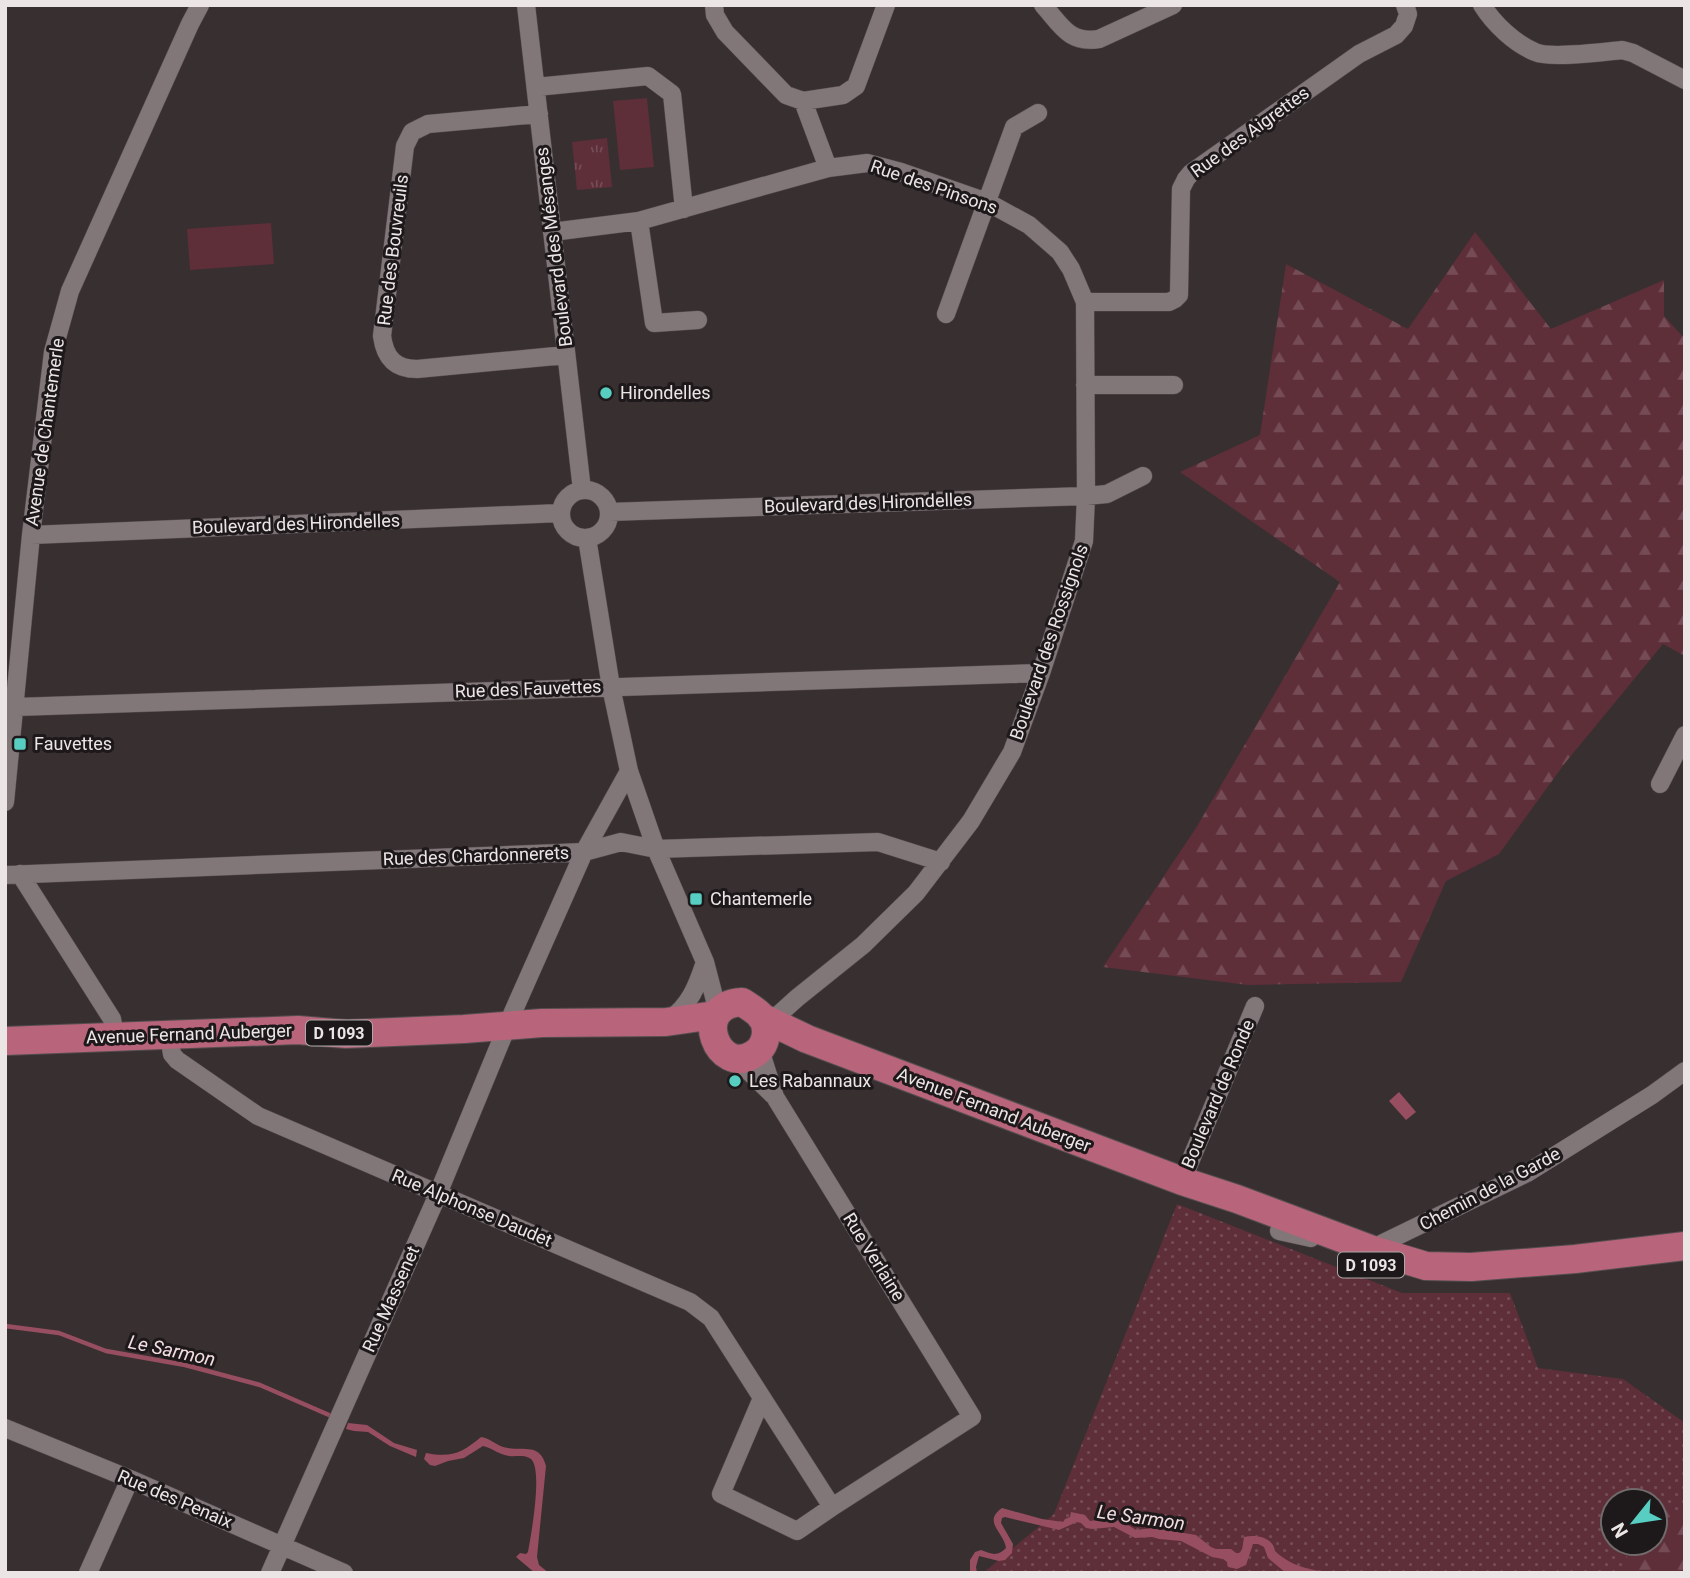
<svg xmlns="http://www.w3.org/2000/svg" width="1690" height="1578" viewBox="0 0 1690 1578" font-family="Roboto,sans-serif">
  <style>
    .grass { fill: url(#grass-dots); fill-rule: evenodd }
    .forest { fill: url(#forest-firs) }
    .park { fill: url(#park-tufts) }
    .pitch { fill: #5e2e39 }
    .water { fill: #964e60 }
    .lines { fill: none; stroke-linecap: round; stroke-linejoin: round }
    .stream { stroke: #964e60; stroke-width: 4.5 }
    .street-casing { stroke: #544d4e; stroke-width: 19 }
    .primary-casing { stroke: #544d4e; stroke-width: 30 }
    .street { stroke: #817678; stroke-width: 18 }
    .primary { stroke: #b8657c; stroke-width: 28 }
    .poi-dot { fill: #57cec1; stroke: #1d1819; stroke-width: 2.5 }
    .labels { text-anchor: middle; stroke-width: 6; stroke-linejoin: round; paint-order: stroke }
    .shield { fill: #1d1819; stroke: #aea8a8; stroke-width: 2 }
    .shield-label { font-size: 16px; font-weight: bold; fill: #ece5e6 }
    .street-label { font-size: 18px; fill: #ece5e6; stroke: #1d1819 }
    .poi-label { font-size: 18px; fill: #ece5e6; stroke: #1d1819; text-anchor: start }
    .water-label { font-size: 19px; font-style: italic; fill: #f3dde1; stroke: #1d1819 }
  </style>
  <defs>
    <pattern id="grass-dots" width="8" height="8" patternUnits="userSpaceOnUse" patternTransform="scale(1.75)"><rect width="8" height="8" fill="#5e2e39"/><path d="M2 2h.1M6 6h.1" fill="none" stroke="#754c56" stroke-width="1.8" stroke-linecap="round"/></pattern>
    <pattern id="forest-firs" width="22" height="20" patternUnits="userSpaceOnUse" patternTransform="scale(1.75)"><rect width="22" height="20" fill="#5e2e39"/><path d="M5 1l3.5 6h-7zM16 11l3.5 6h-7z" fill="#754c56"/></pattern>
    <pattern id="park-tufts" width="24" height="20" patternUnits="userSpaceOnUse" patternTransform="scale(1.75)"><rect width="24" height="20" fill="#5e2e39"/><path d="M3 7l-1-3M5 7V3M7 7l1-3M15 17l-1-3M17 17v-4M19 17l1-3" fill="none" stroke="#754c56"/></pattern>
  </defs>
  <rect width="100%" height="100%" fill="#382f31"/>
  <path class="grass" d="M1177 1204 1402 1293H1510L1538 1368 1623 1379 1685 1423V1573H983L1054 1514ZM1613 1501H1655V1543H1613Z"/>
  <path class="forest" d="M1475 232 1551 329 1664 280V316L1685 339V656L1663 644 1565 763 1499 854 1446 881 1401 982 1248 985 1103 967 1196 828 1340 582 1180 472 1260 435 1286 264 1408 329Z
    M1661 1509 1685 1515V1573H1621L1632 1543H1655V1515Z"/>
  <path class="park" d="M607 138 612 187 577 190 572 142Z"/>
  <path class="pitch" d="M647 98 654 167 620 170 613 101Z
    M271 223 274 264 190 270 187 229Z"/>
  <path class="water" d="M1399 1092 1416 1112 1406 1120 1389 1101Z
    M348 1423 367 1425 394 1443 417 1450 416 1457 390 1446 368 1432 354 1431 346 1429Z
    M481 1437C491 1438 497 1447 508 1448 525 1451 540 1443 546 1466L537 1557 539 1565 549 1573H535L516 1557 520 1553 526 1554 528 1552C531 1535 543 1470 531 1459 524 1454 516 1457 509 1456 500 1455 492 1448 483 1446L464 1458 448 1461 435 1466 430 1465 424 1459 426 1453C451 1458 462 1453 481 1437Z
    M1002 1508 1042 1519 1063 1522 1065 1519 1070 1517 1071 1512 1085 1515 1090 1521 1111 1518 1123 1522 1136 1530 1152 1528 1190 1534 1196 1535 1211 1547 1216 1549H1231L1236 1553H1239L1242 1550 1244 1537C1256 1534 1273 1537 1275 1551 1294 1569 1316 1571 1341 1573H1286L1268 1558 1264 1547 1258 1544H1253L1246 1565 1237 1569 1228 1567 1227 1562 1223 1559 1212 1557 1181 1541 1159 1539 1152 1537 1135 1538 1114 1527 1092 1529 1086 1528 1081 1523 1077 1522 1059 1530 1005 1517 1002 1518 1001 1523 1013 1544 1012 1553 1005 1560 999 1561 979 1556 976 1567 977 1573H970V1560L975 1552 981 1550C992 1554 997 1557 1006 1548 1004 1532 982 1522 1002 1508Z"/>
  <g class="lines">
    <path class="stream" d="M5 1326 59 1333 106 1351 185 1365 260 1385 329 1415"/>
    <g class="street-casing">
      <path id="street" d="M526 5 582 490
        M714 5 715 15 725 32 786 95 803 101 843 95 856 86 886 5
        M1043 5C1061 25 1069 44 1099 39L1173 5
        M1482 5C1494 24 1514 43 1535 52 1551 59 1602 52 1622 50L1633 53 1685 80
        M536 87 648 76 672 94 684 209
        M803 101 828 168
        M539 114 428 124 412 132 405 146 382 336C385 358 395 369 417 369L566 355
        M639 221 654 323 698 320
        M552 232 639 221 828 168 867 163 901 172 987 202 1029 225 1060 252 1071 269 1085 302 1086 496 1084 541 1041 673 1012 752 971 821 916 893 863 945 797 998 766 1026
        M1085 302H1169L1175 299 1179 295 1181 189 1186 179 1191 173 1359 54 1396 35 1404 26 1408 14 1405 5
        M946 314 1014 127 1038 113
        M1085 385H1174
        M561 514a24 24 0 1 1 48 0a24 24 0 1 1-48 0Z
        M609 512 1086 496 1107 494 1143 476
        M31 535 560 513
        M587 538 611 687 629 771 656 849 705 962 718 1012
        M16 707 1041 673
        M1660 784 1685 735
        M5 802 31 535 53 352 70 291 190 24 200 5
        M20 874 112 1019 115 1037
        M5 875 584 852 621 842 656 849 878 842 941 862
        M669 1020C690 1005 697 986 705 962
        M169 1035 172 1054 177 1060 258 1116 690 1302 711 1318 832 1507 972 1417 775 1097 763 1059 762 1046
        M735 1058 773 1095
        M1182 1181 1255 1006
        M1279 1231 1311 1238
        M1369 1250H1373L1383 1243 1527 1173 1652 1095 1685 1071
        M762 1398 721 1494 797 1531 832 1507
        M5 1428 130 1479 344 1573
        M88 1573 130 1479
        M270 1573 435 1201 513 1012 584 852 629 771"/>
    </g>
    <g class="primary-casing">
      <path id="primary" d="M742 1002C748 1006 755 1010 760 1015 770 1027 767 1046 754 1054 718 1078 689 1005 742 1002Z
        M761 1017 807 1039 1182 1181 1237 1199 1373 1250 1426 1266 1471 1267 1575 1259 1685 1246
        M5 1041 298 1030 346 1034 464 1029 542 1023 666 1022 715 1015"/>
    </g>
    <use href="#street" class="street"/>
    <use href="#primary" class="primary"/>
  </g>
  <g class="poi-dot">
    <circle cx="606" cy="393" r="7"/>
    <rect x="13" y="737" width="14" height="14" rx="3.5"/>
    <rect x="689" y="892" width="14" height="14" rx="3.5"/>
    <circle cx="735" cy="1081" r="7"/>
  </g>
  <g class="labels">
    <g class="shield">
      <rect x="306" y="1020.5" width="66" height="25" rx="5"/>
      <rect x="1338" y="1252.5" width="66" height="25" rx="5"/>
    </g>
    <g class="shield-label">
      <text x="339" y="1039">D 1093</text>
      <text x="1371" y="1271">D 1093</text>
    </g>
    <g class="street-label">
      <text transform="translate(1250 132) rotate(-36)" y="6">Rue des Aigrettes</text>
      <text transform="translate(934 187) rotate(19)" y="6">Rue des Pinsons</text>
      <text transform="translate(554 247) rotate(-97)" y="6">Boulevard des Mésanges</text>
      <text transform="translate(393 250) rotate(-83)" y="6">Rue des Bouvreuils</text>
      <text transform="translate(45 432) rotate(-82)" y="6">Avenue de Chantemerle</text>
      <text transform="translate(868 503) rotate(-2)" y="6">Boulevard des Hirondelles</text>
      <text transform="translate(296 524) rotate(-2)" y="6">Boulevard des Hirondelles</text>
      <text transform="translate(1049 642) rotate(-71)" y="6">Boulevard des Rossignols</text>
      <text transform="translate(528 689) rotate(-2)" y="6">Rue des Fauvettes</text>
      <text transform="translate(476 856) rotate(-2)" y="6">Rue des Chardonnerets</text>
      <text transform="translate(189 1034) rotate(-2)" y="6">Avenue Fernand Auberger</text>
      <text transform="translate(1218 1094) rotate(-67)" y="6">Boulevard de Ronde</text>
      <text transform="translate(994 1110) rotate(21)" y="6">Avenue Fernand Auberger</text>
      <text transform="translate(1490 1189) rotate(-28)" y="6">Chemin de la Garde</text>
      <text transform="translate(472 1208) rotate(23)" y="6">Rue Alphonse Daudet</text>
      <text transform="translate(874 1257) rotate(58)" y="6">Rue Verlaine</text>
      <text transform="translate(391 1299) rotate(-66)" y="6">Rue Massenet</text>
      <text transform="translate(175 1499) rotate(23)" y="6">Rue des Penaix</text>
    </g>
    <g class="poi-label">
      <text x="620" y="399">Hirondelles</text>
      <text x="34" y="750">Fauvettes</text>
      <text x="710" y="905">Chantemerle</text>
      <text x="749" y="1087">Les Rabannaux</text>
    </g>
    <g class="water-label">
      <text transform="translate(172 1350) rotate(12)" y="7">Le Sarmon</text>
      <text transform="translate(1141 1517) rotate(8)" y="7">Le Sarmon</text>
    </g>
  </g>
  <rect width="1690" height="1578" fill="none" stroke="#ece5e6" stroke-width="14"/>
  <g transform="translate(1634 1522) rotate(240)"><circle r="33" fill="#1d1819" stroke="#706a6b" stroke-width="2"/>
  <path d="M0-5L12 26L0 18L-12 26Z" fill="#57cec1"/>
  <text y="-10" font-size="19" font-weight="bold" text-anchor="middle" fill="#ece5e6">N</text>
  </g>
</svg>
